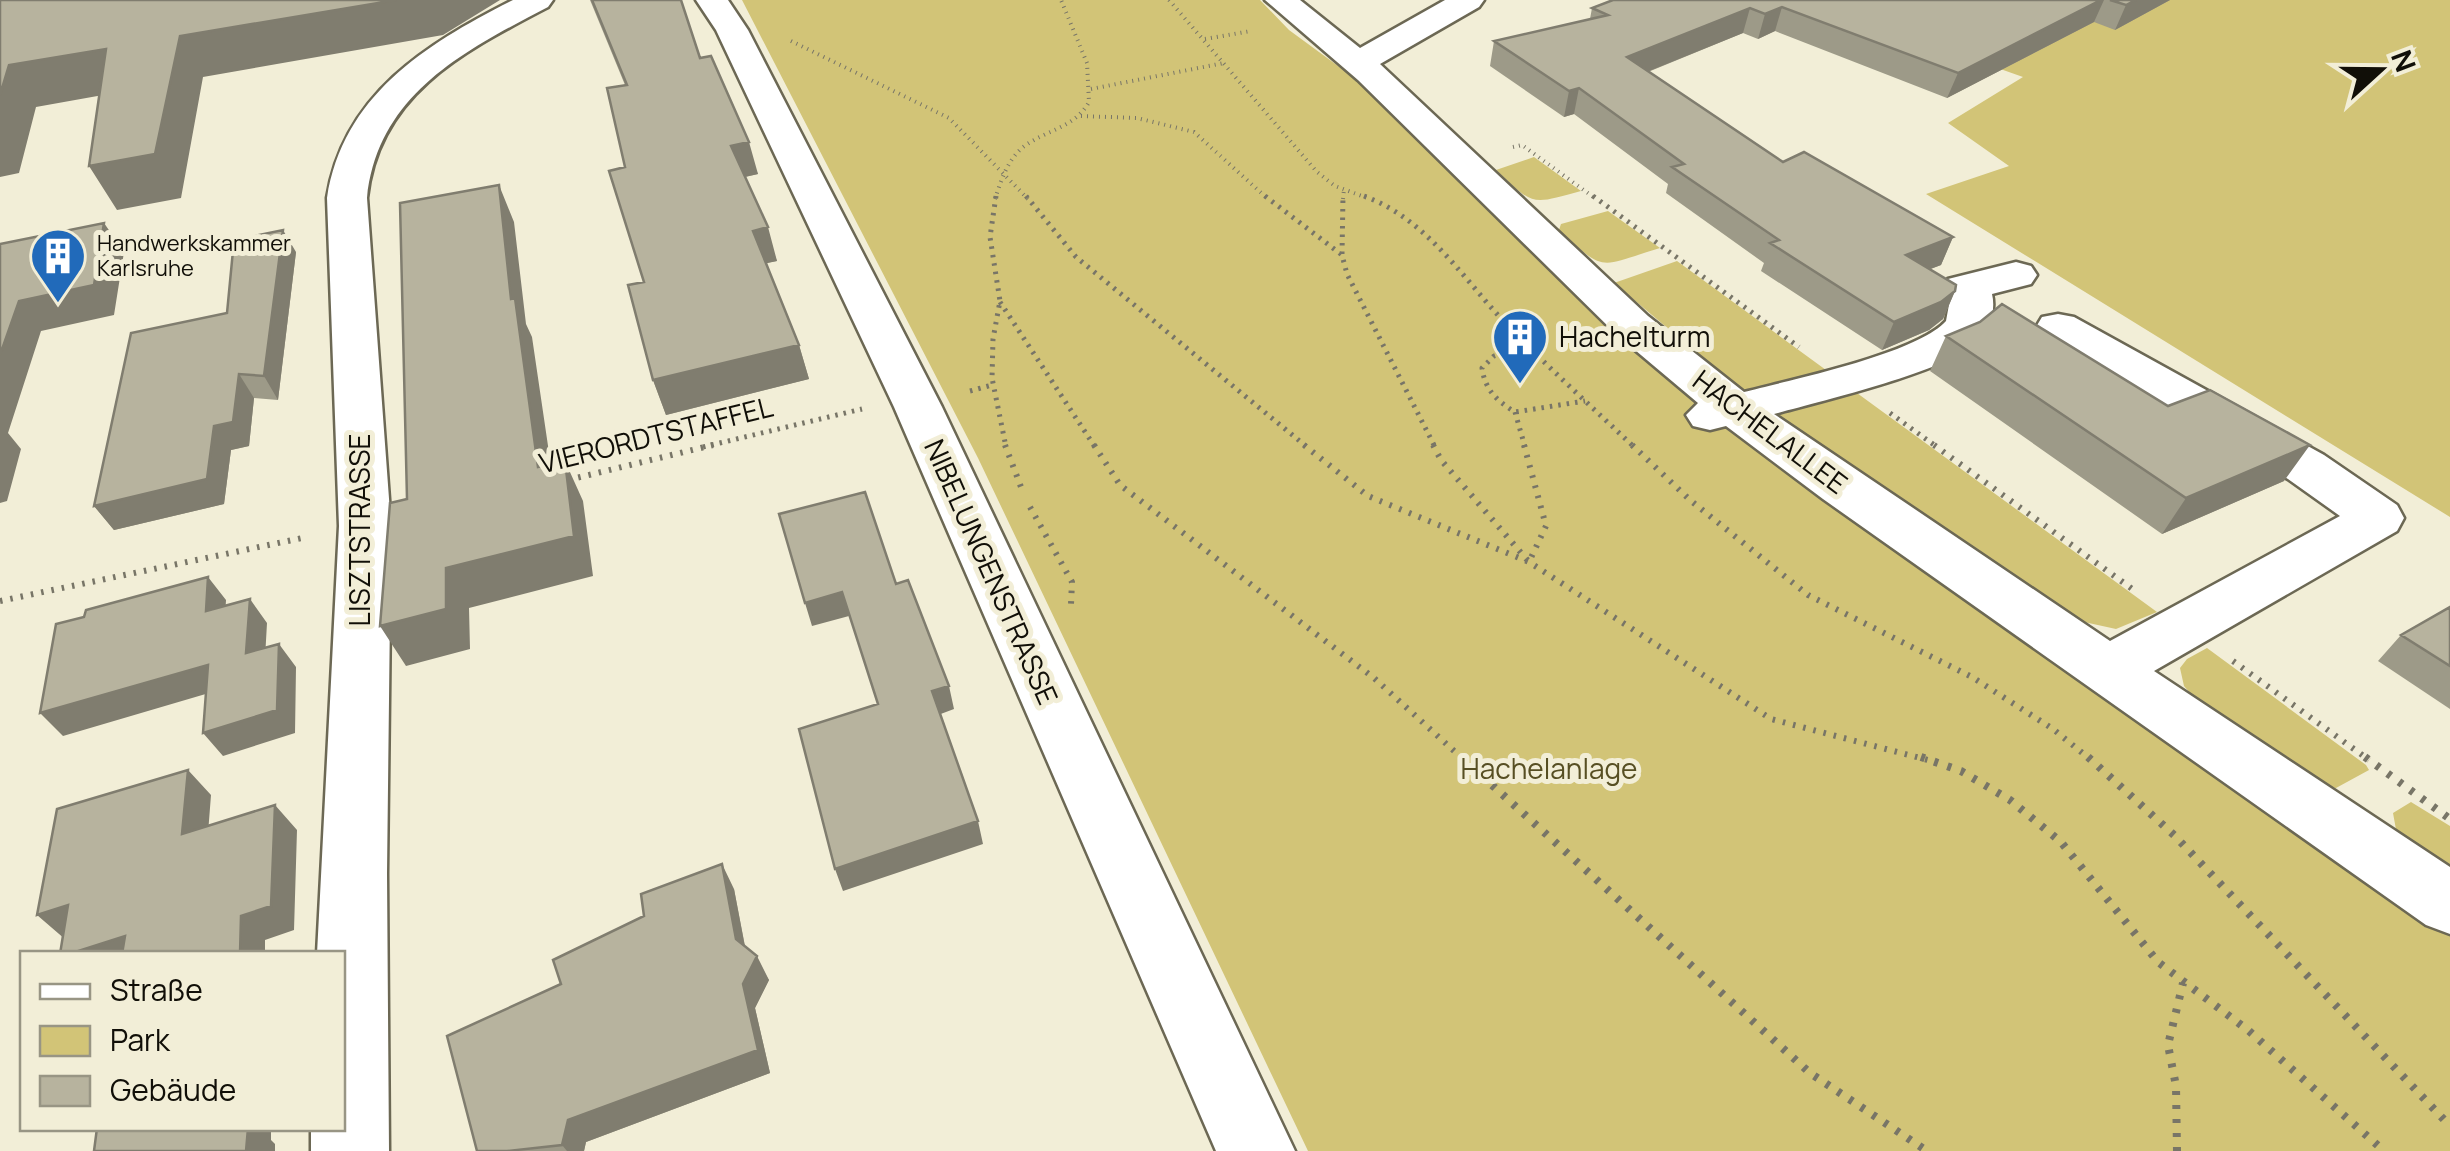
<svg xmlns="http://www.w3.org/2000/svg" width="2450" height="1151" viewBox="0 0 2450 1151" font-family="Manrope,sans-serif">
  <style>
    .green { fill: #d2c477 }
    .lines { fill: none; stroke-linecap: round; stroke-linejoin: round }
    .minor-casing { stroke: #6c6854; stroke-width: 5 }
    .path-far3 { stroke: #787567; stroke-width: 4; stroke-dasharray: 1 5; stroke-linecap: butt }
    .path-far2 { stroke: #787567; stroke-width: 5; stroke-dasharray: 2.5 6; stroke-linecap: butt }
    .path-far1 { stroke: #787567; stroke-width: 6; stroke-dasharray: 2.5 8; stroke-linecap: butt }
    .path { stroke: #787567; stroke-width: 8; stroke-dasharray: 4 10; stroke-linecap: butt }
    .minor { fill: #fff; fill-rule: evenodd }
    .wall { fill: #9d9a88 }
    .shaded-wall { fill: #807d6f }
    .building { fill: #b7b39e; stroke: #807d6f; stroke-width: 2.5 }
    .labels { text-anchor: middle; stroke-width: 10; stroke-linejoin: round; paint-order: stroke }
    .far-poi-label { font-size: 22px; fill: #110f08; stroke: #f2eed7; text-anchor: start }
    .poi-label { font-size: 28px; fill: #110f08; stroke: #f2eed7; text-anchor: start }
    .street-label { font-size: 28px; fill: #110f08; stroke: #f2eed7 }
    .park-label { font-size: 28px; fill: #574f23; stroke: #f2eed7 }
  </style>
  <rect width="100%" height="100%" fill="#f2eed7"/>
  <path class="green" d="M742 0H1260L1289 30 1364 85 1624 338 2450 934V1151H1308L978 458Z
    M1805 0H2450V517L1926 194 2009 166 1948 123 2023 77Z
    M1534 157 1581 191C1530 205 1534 206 1496 170Z
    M1608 211 1660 248C1599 266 1607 275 1559 230L1561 224Z
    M1677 261 1826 370 1761 393 1741 390 1614 283Z
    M1846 385 2157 612 2116 629 2075 620 1779 418 1780 408Z
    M2207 648 2366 765 2369 770 2336 788 2322 786 2197 701 2184 686 2180 668 2187 659Z
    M2411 802 2450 826V871L2397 835 2393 813Z"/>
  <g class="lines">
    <g class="minor-casing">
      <path id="minor" d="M513 0H553L548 7C464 51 378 94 367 198L391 526 387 874 389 1151H311V1128H342V954H317L339 526 327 198C343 95 426 44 513 0Z
        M696 0H728L748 30 942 407 1295 1151H1216L894 407 716 30Z
        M1265 0H1300L1360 48 1445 0H1484L1479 7 1380 64 1648 316 1744 392C1790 380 1916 354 1946 321L1950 299 1941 288 1948 279 2016 262 2031 266 2037 275 2031 284 1992 294C1996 310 1990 331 1977 343 1947 371 1818 402 1774 414L2110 641 2340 516 2288 479 2042 337 2036 327 2042 317 2058 314 2074 317 2324 455 2397 505 2404 518 2397 531 2154 671 2450 867V934L2426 925 1823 499 1726 426 1710 430 1693 426 1686 415 1698 403 1616 334 1358 80Z"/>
    </g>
    <path class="path-far3" d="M1169 0 1317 172 1335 186 1370 199
      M1205 39 1251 31
      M791 41 949 118 1028 199
      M1091 89 1224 63
      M1081 116 1137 118 1194 132 1268 199
      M1513 147 1522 145 1596 199
      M995 199C1001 181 1007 161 1022 148 1044 130 1074 129 1089 102L1087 63 1061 0
      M1343 199 1344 189"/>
    <path class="path-far2" d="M996 196 990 237 1000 301 993 339 992 378 1006 447
      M1026 196 1076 257 1307 447
      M1265 196 1342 255 1347 274 1435 447
      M1364 196C1429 220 1464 281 1511 329 1551 370 1593 408 1634 447
      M1593 196 1799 347
      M1342 254 1343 196
      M1000 302 1095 447
      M1527 344 1494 356 1482 368C1485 390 1497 401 1515 412L1585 401
      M970 391 992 385
      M1515 412 1525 447
      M1890 413 1937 447
      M703 447 862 409"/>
    <path class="path-far1" d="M1005 445 1021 487
      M1094 445 1120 485 1374 678 1464 760
      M1304 445 1368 496 1529 562 1771 719 1928 760
      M1433 445 1441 460 1529 562 1546 526 1524 445
      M1632 445 1690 500 1808 595 1972 677 2053 729 2091 760
      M1934 445 2135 591
      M568 480 713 445
      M1030 507 1072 582 1071 604
      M0 601 307 537
      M2233 661 2369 760"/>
    <path class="path" d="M1461 757 1810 1073 1927 1151
      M1921 757 1961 771 2010 800 2061 842 2158 962 2249 1031 2384 1151
      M2088 757 2174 835 2450 1126
      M2365 757 2450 819
      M2177 1151 2176 1086 2168 1045 2183 983"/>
    <use href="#minor" class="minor"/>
  </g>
  <path class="wall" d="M590 0H681L700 58 758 174 745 177 777 261 766 263 799 345 809 379 666 415 653 380 644 282 625 167V85Z
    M1613 0H2170L2115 30 2094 22 1947 98 1775 31 1758 39 1743 33 1648 72 1783 162 1953 237 1941 265 1930 269 1955 291 1943 319 1929 330 1882 350 1761 271 1764 263 1666 193 1668 184 1574 114 1564 117 1490 66 1494 41 1590 19 1592 8Z
    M296 252 278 400 254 398 249 446 231 450 224 504 114 530 94 506 227 313Z
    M1946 336 2284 481 2162 534 1930 371Z
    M2450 607V709L2378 661 2401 635Z
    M734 889 745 946 769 980 755 1008 770 1073 586 1142 584 1151H477L561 984Z"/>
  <path class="shaded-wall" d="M396 0H500L443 35 203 77 181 198 117 210 89 166 180 36Z
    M2101 0H2104L2094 22 1947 98 1958 73Z
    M2136 0H2170L2115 30 2126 5Z
    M1782 7 1775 31 1758 39 1765 14Z
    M1750 8 1743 33 1622 82 1627 57Z
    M106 49 131 90 36 107 19 173 0 177V95L9 65Z
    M1579 88 1574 114 1564 117 1569 91Z
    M749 142 758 174 740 178 731 146Z
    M499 185 514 222 526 324 532 337 557 507 538 467 511 299Z
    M104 223 124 252 114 315 41 331 8 433 21 449 7 501 0 503V355L19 301Z
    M768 227 777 261 763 264 753 231Z
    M283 230 296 252 278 400 264 376Z
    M1953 237 1941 265 1894 283 1906 255Z
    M1955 291 1943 319 1929 330 1882 350 1894 322Z
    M799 345 809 379 666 415 653 380Z
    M239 374 254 398 249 446 231 450 224 504 114 530 94 506 214 426Z
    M2310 445 2284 481 2162 534 2186 498Z
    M565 461 583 501 593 576 469 608 470 649 406 666 380 626Z
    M208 577 226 600 224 635 206 611Z
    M842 592 849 616 812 626 805 603Z
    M250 599 267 623 264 676 246 653Z
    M279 644 296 667 295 733 223 756 203 733Z
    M208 665 226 688 63 736 40 713Z
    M949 686 954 709 938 715 932 691Z
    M188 770 211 795 206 859 182 834Z
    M275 805 297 830 294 930 265 940V954H240L241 916Z
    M978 821 983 844 843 891 835 869Z
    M722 864 734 889 748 963 736 939Z
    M68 905 66 940 37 915Z
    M125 936 144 954H69Z
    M757 956 769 980 755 1008 770 1073 586 1142 584 1151H567L562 1145 568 1120 743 984Z
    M248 1128H271V1140L275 1144V1151H246Z"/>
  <path class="building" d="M0 0H396L180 36 155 154 89 166 106 49 9 65 0 95Z
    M592 0H681L700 58 711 56 749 142 731 146 768 227 753 231 799 345 653 380 628 285 644 282 609 171 625 167 607 88 627 85Z
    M1613 0H2101L1958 73 1782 7 1765 14 1750 8 1627 57 1783 162 1804 152 1953 237 1906 255 1956 285 1955 291 1941 302 1894 322 1770 243 1779 240 1672 167 1684 164 1579 88 1569 91 1494 41 1608 15 1592 8Z
    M2110 0H2136L2126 5Z
    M499 185 511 299 515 298 538 467 565 461 574 536 446 568V609L380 626 390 503 407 499 400 203Z
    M104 223 94 285 19 301 0 355V244Z
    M283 230 264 376 239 374 233 422 214 426 207 479 94 506 131 333 227 313 234 240Z
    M2002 304 2168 406 2210 390 2310 445 2186 498 1946 336 1980 322Z
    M865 492 896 584 908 580 949 686 932 691 978 821 835 869 799 729 878 704 842 592 805 603 779 514Z
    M208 577 206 611 250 599 246 653 279 644 277 710 203 733 208 665 40 713 56 624 84 617 86 610Z
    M2450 607V666L2401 635Z
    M188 770 182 834 275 805 271 906 241 916 240 954H122L125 936 69 954H60L68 905 37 915 57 809Z
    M722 864 736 939 757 956 743 984 758 1050 568 1120 562 1145 507 1151H477L447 1036 561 984 553 960 644 916 641 894Z
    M97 1128H248L246 1151H94Z"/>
  <defs>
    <g id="building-pin" transform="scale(2.875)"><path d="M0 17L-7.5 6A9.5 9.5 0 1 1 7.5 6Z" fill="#216aba" stroke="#f2eed7"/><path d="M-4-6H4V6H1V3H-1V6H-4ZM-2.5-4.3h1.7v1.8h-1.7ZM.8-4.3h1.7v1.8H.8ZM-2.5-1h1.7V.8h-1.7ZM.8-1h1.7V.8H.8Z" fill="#fff"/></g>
  </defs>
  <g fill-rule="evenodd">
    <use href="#building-pin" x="58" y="256"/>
    <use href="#building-pin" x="1520" y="337"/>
  </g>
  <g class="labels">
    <g class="far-poi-label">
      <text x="97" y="251">Handwerkskammer<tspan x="97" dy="25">Karlsruhe</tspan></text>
    </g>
    <g class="poi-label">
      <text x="1559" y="347">Hachelturm</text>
    </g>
    <g class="street-label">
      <text transform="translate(1770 432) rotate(37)" y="10">HACHELALLEE</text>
      <text transform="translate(656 435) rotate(-14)" y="10">VIERORDTSTAFFEL</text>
      <text transform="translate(360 530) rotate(-90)" y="10">LISZTSTRASSE</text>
      <text transform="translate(991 572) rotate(66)" y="10">NIBELUNGENSTRASSE</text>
    </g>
    <g class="park-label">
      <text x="1549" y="779">Hachelanlage</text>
    </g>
  </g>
  <rect x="20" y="951" width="325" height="180" fill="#f2eed7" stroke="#989584" stroke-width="2.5"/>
  <rect x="40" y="984" width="50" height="15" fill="#ffffff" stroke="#989584" stroke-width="2.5"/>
  <text x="110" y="1001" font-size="30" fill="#110f08">Straße</text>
  <rect x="40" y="1026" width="50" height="30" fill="#d2c477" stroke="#989584" stroke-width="2.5"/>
  <text x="110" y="1051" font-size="30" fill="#110f08">Park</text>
  <rect x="40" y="1076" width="50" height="30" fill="#b7b39e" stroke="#989584" stroke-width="2.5"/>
  <text x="110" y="1101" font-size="30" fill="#110f08">Gebäude</text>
  <g transform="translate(2380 70) rotate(69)" stroke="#f2eed7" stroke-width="8" paint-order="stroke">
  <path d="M0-8L18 38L0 25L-18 38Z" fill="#110f08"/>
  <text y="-15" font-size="28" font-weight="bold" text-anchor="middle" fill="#110f08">N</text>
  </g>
</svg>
